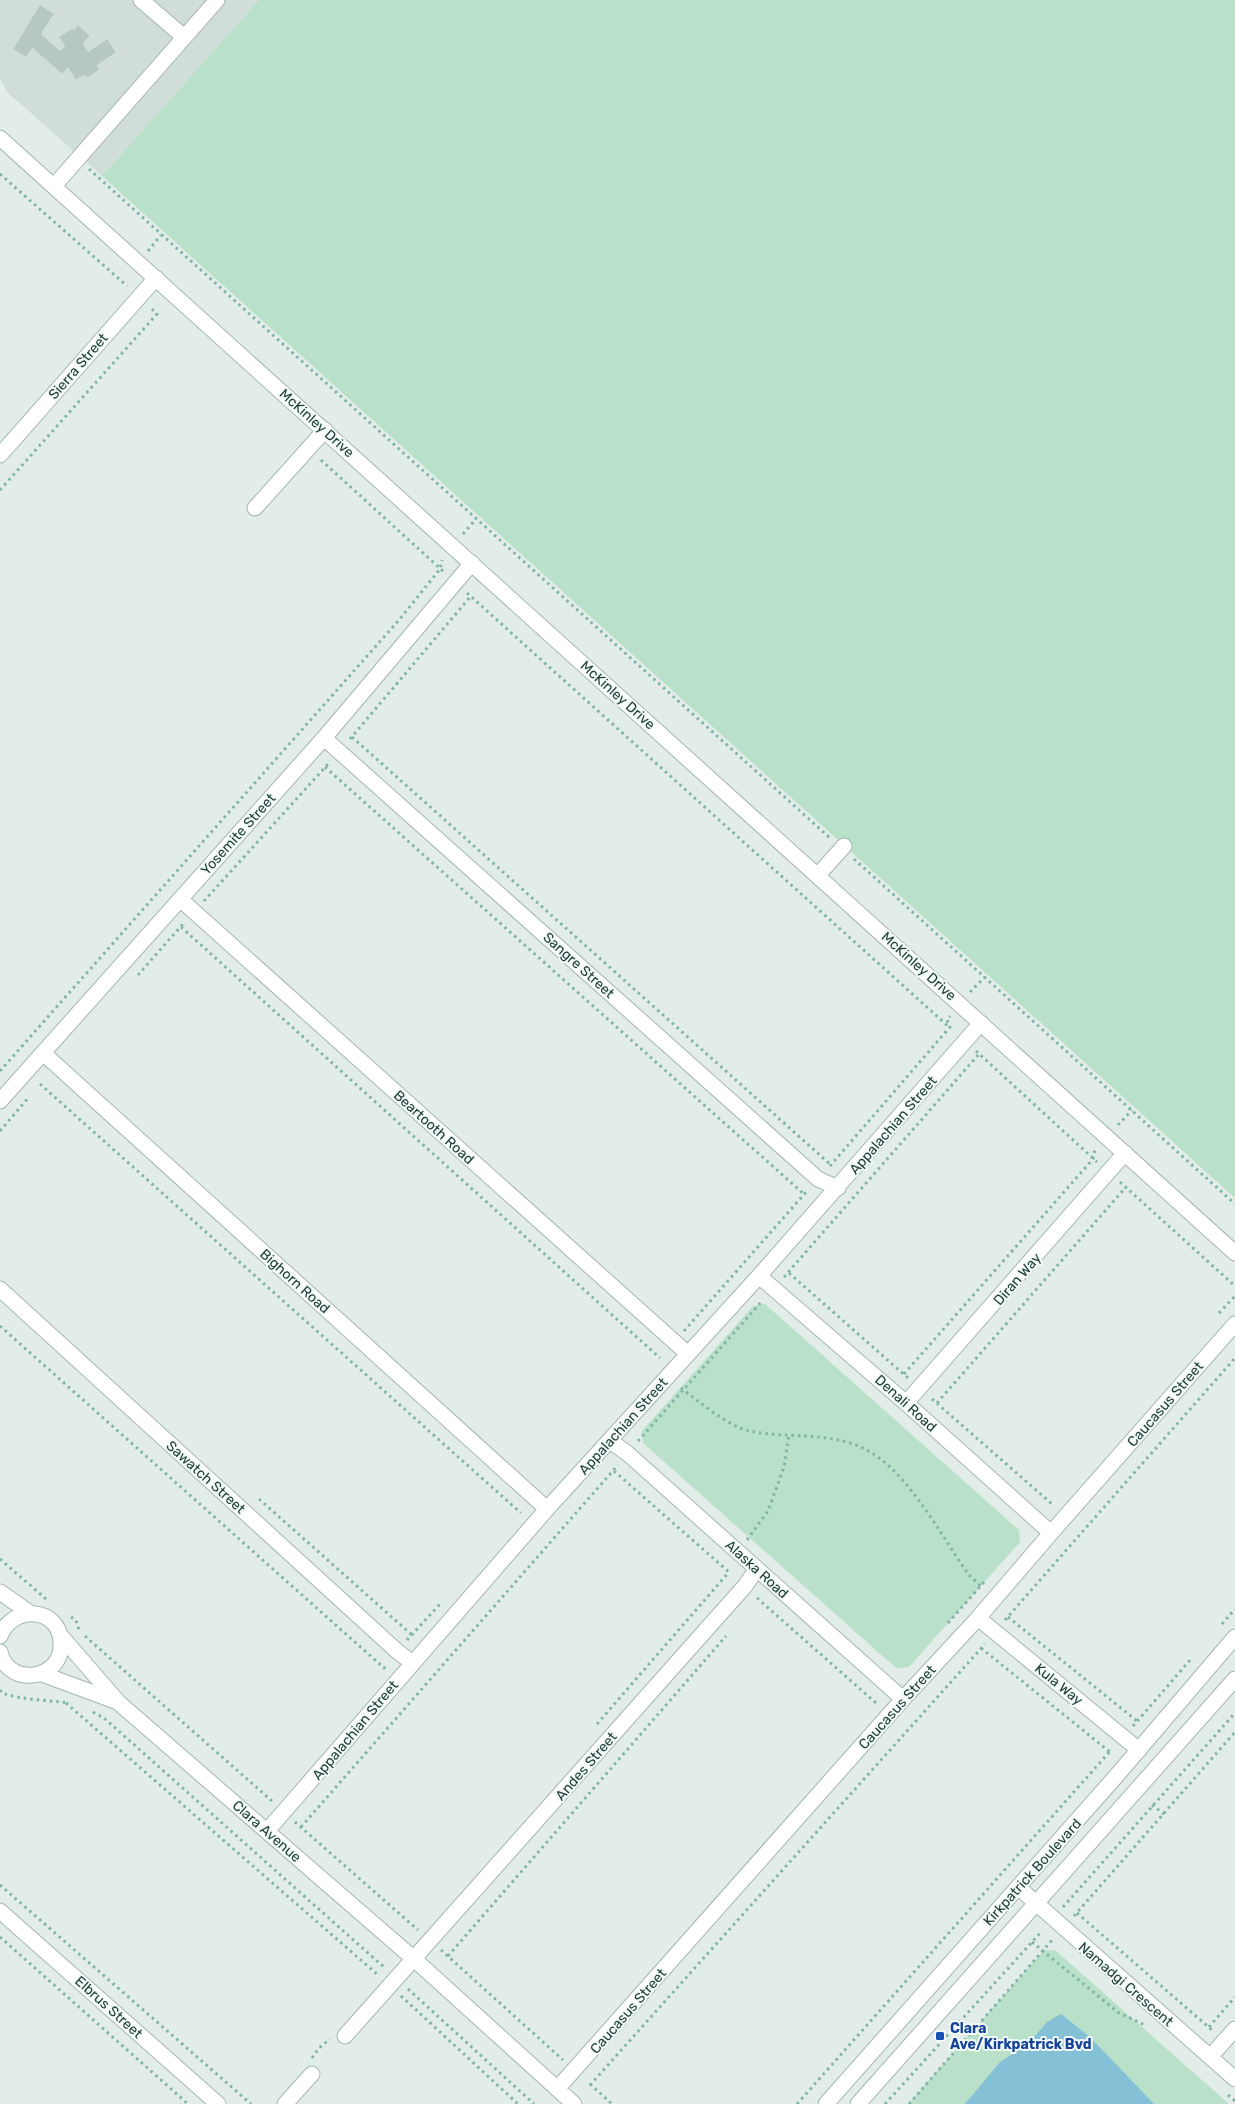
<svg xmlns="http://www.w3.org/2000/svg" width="1235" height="2104" viewBox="0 0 1235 2104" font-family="Rubik,sans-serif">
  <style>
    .built { fill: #d0ddd8 }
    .green { fill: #b9e0c8 }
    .water { fill: #85c1d6 }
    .building { fill: #b7c8c3; stroke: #b3c7c1 }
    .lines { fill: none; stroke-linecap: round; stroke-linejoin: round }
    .minor-casing { stroke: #a4b5b1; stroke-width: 17 }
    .path { stroke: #80b3a8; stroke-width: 3; stroke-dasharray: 2.5 4; stroke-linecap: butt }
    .minor { stroke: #fff; stroke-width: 15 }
    .transit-dot { fill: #1a4fb4; stroke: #f2f9f7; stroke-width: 2 }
    .labels { text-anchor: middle; stroke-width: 4; stroke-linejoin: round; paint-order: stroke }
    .street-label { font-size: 14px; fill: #203f3a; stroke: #f2f9f7 }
    .transit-label { font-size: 14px; font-weight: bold; fill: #164399; stroke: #f2f9f7; text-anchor: start }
  </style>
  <rect width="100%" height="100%" fill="#e2ede9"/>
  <path class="built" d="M0 0H259L102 176 7 92 0 78Z"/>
  <path class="green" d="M259 0H1235V1198L102 176Z
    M765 1304 1019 1530 1020 1542 909 1667 896 1668 643 1443 642 1431 753 1306Z
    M1055 1950 1229 2104H908L1043 1951Z"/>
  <path class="water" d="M1061 2014 1091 2038 1154 2104H965L1000 2062 1029 2043 1047 2022Z"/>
  <path class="building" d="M40 6 53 14 40 34 60 52 66 46 60 37 73 29 74 31 78 26 89 36 82 43 88 53 107 40 115 52 96 65 99 69 87 77 84 74 76 79 68 66 62 73 32 47 26 56 14 49Z"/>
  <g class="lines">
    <g class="minor-casing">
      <path id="minor" d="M141 0 184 37
        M0 138 1235 1253
        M54 186 217 0
        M0 455 156 278
        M255 508 325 430
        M324 738 818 1179 838 1188
        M818 875 844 846
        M180 899 688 1354
        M43 1053 547 1509
        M0 1101 324 738 472 563
        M759 1276 906 1403 1051 1533
        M0 1289 398 1652 413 1663
        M906 1403 1125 1153
        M610 1441 627 1453 903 1699
        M0 1592 30 1613
        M978 1618 1139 1750
        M60 1635 119 1703 414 1959 574 2104
        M0 1636C13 1604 60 1607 61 1643 63 1680 8 1688 0 1652
        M42 1674 118 1702
        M267 1831 547 1509 759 1276 981 1023
        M1018 1887 1235 2079
        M0 1911 218 2104
        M345 2036 745 1586 756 1570
        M1210 2057 1235 2029
        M557 2089 903 1699 978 1618 1051 1533 1235 1324
        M285 2104 312 2074
        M826 2104 1118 1774 1235 1637
        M858 2104 1235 1679"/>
    </g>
    <path class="path" d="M89 169 830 838
      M0 174 127 286
      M148 251 161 235
      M321 460 444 572
      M0 490 157 314 152 309
      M463 534 476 519
      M467 593 949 1027
      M352 737 831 1165
      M350 739 471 596
      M325 767 805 1195
      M854 859 1235 1204
      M204 901 329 763
      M181 927 660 1358
      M138 975 183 924
      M970 992 985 977
      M976 1051 1097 1162
      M0 1071 399 620 440 569 442 560
      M40 1084 521 1513
      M1118 1125 1132 1110
      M0 1131 29 1097
      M830 1166 950 1027 947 1020 950 1016
      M1120 1182 1235 1286
      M789 1273 908 1378
      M784 1277 979 1054
      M1219 1313 1235 1296
      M0 1326 384 1668 386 1666
      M684 1331 807 1191
      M904 1374 1093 1159 1095 1149
      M681 1388C698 1401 728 1426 749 1431 788 1439 829 1431 865 1449 908 1471 941 1536 969 1575L982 1587
      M932 1399 1052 1504
      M937 1403 1126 1187
      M638 1441 763 1300
      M614 1471 730 1573
      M259 1499 412 1635
      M747 1540 768 1511 784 1467 789 1435
      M0 1559 46 1599
      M757 1598 876 1703
      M71 1617 76 1620 79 1630
      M1008 1617 1137 1721
      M1005 1620 1235 1358
      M948 1623 985 1581
      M1222 1624 1235 1609
      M85 1636 272 1801
      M407 1640 440 1604
      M981 1648 1110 1752
      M0 1690 2 1693C22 1700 47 1700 69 1703
      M66 1703 378 1975
      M93 1712 104 1718 385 1968
      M597 1724 729 1572
      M1133 1726 1191 1659
      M1152 1805 1164 1814
      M295 1822 418 1930
      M301 1827 618 1465
      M0 1885 251 2104
      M1063 1907 1235 1713
      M1077 1913 1212 2030
      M1074 1916 1235 1732
      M0 1937 188 2104
      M1032 1942 1119 2013 1147 2026
      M441 1950 563 2060
      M448 1956 726 1636
      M408 1989 534 2104
      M401 1996 518 2104
      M1209 2027 1235 1997
      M312 2058 319 2048 330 2039
      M590 2084 612 2104
      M590 2085 985 1644
      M1228 2095 1235 2101
      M797 2104 1112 1749
      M885 2104 1042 1931
      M909 2104 1053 1939"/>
    <use href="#minor" class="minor"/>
  </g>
  <rect class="transit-dot" x="935" y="2031" width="10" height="10" rx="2.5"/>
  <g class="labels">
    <g class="street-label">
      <text transform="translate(78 366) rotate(-49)" y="5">Sierra Street</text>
      <text transform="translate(317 423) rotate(42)" y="5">McKinley Drive</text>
      <text transform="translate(618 695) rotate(42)" y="5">McKinley Drive</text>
      <text transform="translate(238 834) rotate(-48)" y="5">Yosemite Street</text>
      <text transform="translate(579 965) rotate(42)" y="5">Sangre Street</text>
      <text transform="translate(919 966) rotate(42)" y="5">McKinley Drive</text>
      <text transform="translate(893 1125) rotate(-49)" y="5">Appalachian Street</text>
      <text transform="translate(434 1127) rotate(42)" y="5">Beartooth Road</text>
      <text transform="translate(1017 1279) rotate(-49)" y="5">Diran Way</text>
      <text transform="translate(295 1281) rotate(42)" y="5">Bighorn Road</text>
      <text transform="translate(906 1403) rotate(42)" y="5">Denali Road</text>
      <text transform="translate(1165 1404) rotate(-49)" y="5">Caucasus Street</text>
      <text transform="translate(623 1426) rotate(-48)" y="5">Appalachian Street</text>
      <text transform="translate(206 1477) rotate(42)" y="5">Sawatch Street</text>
      <text transform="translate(757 1569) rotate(42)" y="5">Alaska Road</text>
      <text transform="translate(1059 1684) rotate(39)" y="5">Kula Way</text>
      <text transform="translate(897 1707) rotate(-48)" y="5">Caucasus Street</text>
      <text transform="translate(355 1730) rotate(-50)" y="5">Appalachian Street</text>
      <text transform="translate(586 1766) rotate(-49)" y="5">Andes Street</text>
      <text transform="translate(267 1831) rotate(41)" y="5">Clara Avenue</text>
      <text transform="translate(1032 1872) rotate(-48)" y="5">Kirkpatrick Boulevard</text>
      <text transform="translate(1126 1984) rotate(41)" y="5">Namadgi Crescent</text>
      <text transform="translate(109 2007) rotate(42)" y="5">Elbrus Street</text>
      <text transform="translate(628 2011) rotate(-49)" y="5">Caucasus Street</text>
    </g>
    <g class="transit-label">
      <text x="950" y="2033">Clara<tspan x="950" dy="16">Ave/Kirkpatrick Bvd</tspan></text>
    </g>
  </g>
</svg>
